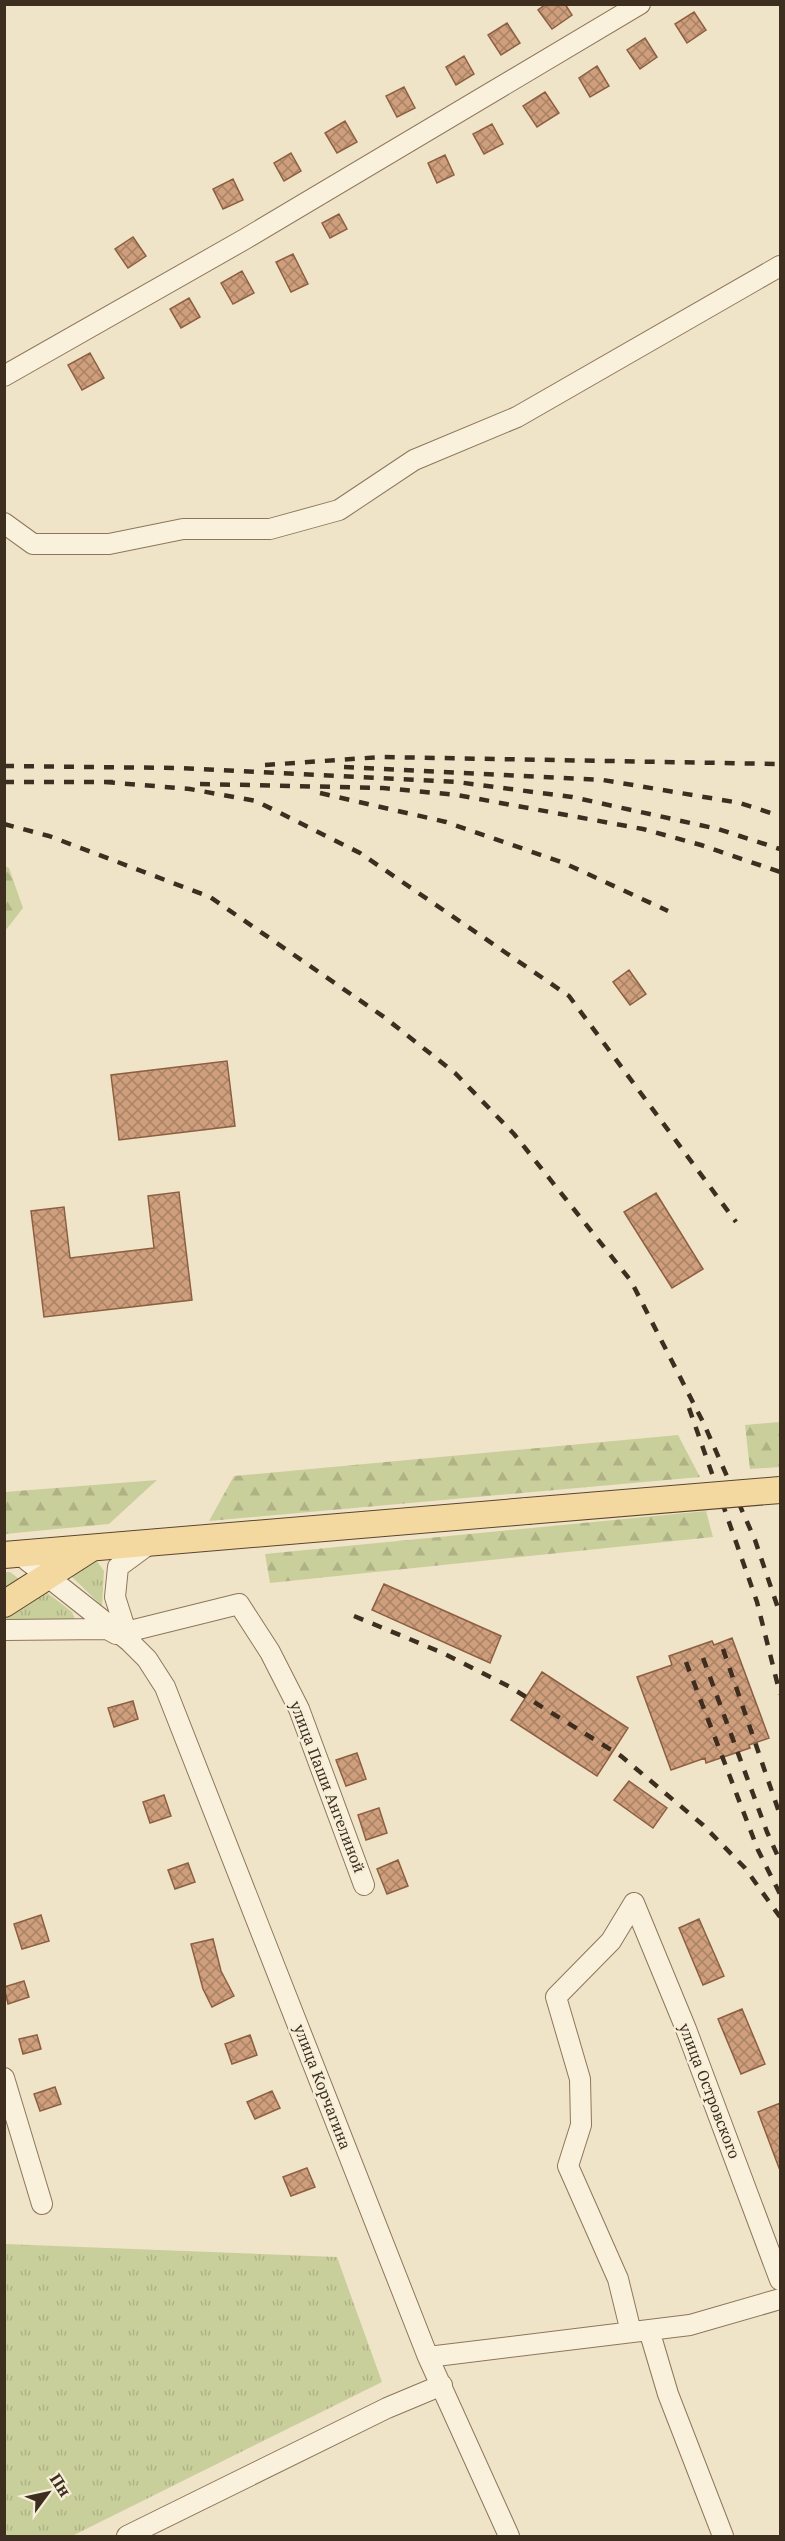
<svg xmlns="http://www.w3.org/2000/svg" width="785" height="2541" viewBox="0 0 785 2541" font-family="'Noto Serif',serif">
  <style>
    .grass { fill: url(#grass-tufts) }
    .forest { fill: url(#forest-firs) }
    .building { fill: url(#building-cross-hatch); stroke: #8d5f41; stroke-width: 1.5 }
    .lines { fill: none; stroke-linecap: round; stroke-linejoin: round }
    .minor-casing { stroke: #8d765c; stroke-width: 22 }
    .major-casing { stroke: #5b4430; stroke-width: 28 }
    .minor { stroke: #faf1dc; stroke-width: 20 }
    .major { stroke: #f3d9a0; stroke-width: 26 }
    .rail { stroke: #3d2e20; stroke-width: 4.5; stroke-dasharray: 10 10; stroke-linecap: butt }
    .major-bridge-casing { stroke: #5b4430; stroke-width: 28; stroke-linecap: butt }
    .major-bridge { stroke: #f3d9a0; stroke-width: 26 }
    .labels { text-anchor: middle; stroke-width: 5; stroke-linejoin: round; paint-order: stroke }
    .street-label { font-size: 15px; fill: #3d2e20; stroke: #f7eed8 }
  </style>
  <defs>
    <pattern id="grass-tufts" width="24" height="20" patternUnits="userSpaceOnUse" patternTransform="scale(1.5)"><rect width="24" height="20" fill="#c9cf9b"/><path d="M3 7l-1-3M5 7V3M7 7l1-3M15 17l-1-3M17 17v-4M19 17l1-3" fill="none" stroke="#aeb285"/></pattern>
    <pattern id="forest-firs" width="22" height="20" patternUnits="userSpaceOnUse" patternTransform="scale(1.5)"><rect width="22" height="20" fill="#c9cf9b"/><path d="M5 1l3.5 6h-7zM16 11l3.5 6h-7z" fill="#aeb285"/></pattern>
    <pattern id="building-cross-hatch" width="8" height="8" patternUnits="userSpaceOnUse" patternTransform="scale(1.5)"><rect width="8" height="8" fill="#cf9f7d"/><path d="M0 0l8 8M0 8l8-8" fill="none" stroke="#a98266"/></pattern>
  </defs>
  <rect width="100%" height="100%" fill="#f0e4c8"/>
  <path class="grass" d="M96 1560 104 1571 102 1606 71 1576Z
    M5 1572H10L22 1581 5 1589Z
    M45 1591 72 1612 75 1619 5 1620 4 1614Z
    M5 2244 337 2257 382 2382 72 2536H5Z"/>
  <path class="forest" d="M5 866 9 868 23 908 5 931Z
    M780 1422V1467L750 1469 745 1425Z
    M678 1435 700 1477 209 1521 234 1476Z
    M157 1480 109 1524 5 1534V1492Z
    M706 1511 713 1537 270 1583 265 1554Z"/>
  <path class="building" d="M546 4H565L572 15 552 29 538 10Z
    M694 12 706 30 687 43 675 24Z
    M507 23 520 43 501 55 488 35Z
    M645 38 657 57 640 69 627 50Z
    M464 56 474 74 456 85 446 67Z
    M597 66 609 86 590 97 579 78Z
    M404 87 415 108 397 117 386 96Z
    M545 92 559 113 537 127 523 106Z
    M345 121 357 142 337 153 325 133Z
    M492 124 503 144 484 154 473 134Z
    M291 153 301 171 284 181 274 163Z
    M445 155 454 175 437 183 428 163Z
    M233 179 243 200 223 209 213 189Z
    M339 214 347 229 330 238 322 223Z
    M133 237 146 256 128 268 115 249Z
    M293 254 308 284 291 292 276 262Z
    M242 271 254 293 233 304 221 283Z
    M189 298 200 317 181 328 170 309Z
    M90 353 104 378 82 390 68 365Z
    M629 970 646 994 630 1005 613 982Z
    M227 1061 235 1126 119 1140 111 1075Z
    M179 1192 192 1300 44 1317 31 1211 64 1207 70 1258 154 1248 148 1196Z
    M656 1193 703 1269 672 1288 624 1212Z
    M384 1584 501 1636 490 1663 372 1610Z
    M732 1638 769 1738 749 1745 750 1748 706 1763 705 1758 671 1770 637 1677 672 1665 669 1656 712 1641 714 1645Z
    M542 1672 628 1728 597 1776 511 1720Z
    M133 1701 138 1719 114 1727 108 1708Z
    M357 1753 366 1779 346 1786 336 1760Z
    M629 1781 667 1808 653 1828 614 1800Z
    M164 1795 171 1816 150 1823 143 1802Z
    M379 1808 387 1833 366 1840 358 1815Z
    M398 1860 408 1886 387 1894 377 1869Z
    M188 1863 195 1882 175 1889 168 1870Z
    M41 1915 49 1941 22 1949 14 1924Z
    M699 1919 724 1976 703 1985 679 1928Z
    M213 1939 221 1971 234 1996 212 2007 203 1989 191 1944Z
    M24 1981 29 1997 8 2004 4 1987Z
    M742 2009 765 2064 741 2074 718 2019Z
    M37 2035 41 2049 23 2054 19 2039Z
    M250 2035 257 2055 232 2064 225 2044Z
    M55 2087 61 2104 40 2111 34 2094Z
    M272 2091 280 2108 255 2119 247 2102Z
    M780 2103V2167L779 2168 758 2112Z
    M307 2168 315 2187 291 2196 283 2177Z"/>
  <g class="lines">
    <g class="minor-casing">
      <path id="minor" d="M4 376 245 239 640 4
        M4 523 33 544H109L183 529H270L339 510 414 460 517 417 780 266
        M19 1554 129 1641 147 1659 165 1687 428 2357 509 2536
        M4 1630 107 1629 116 1634
        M126 1632 239 1604 270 1652 299 1709 364 1885
        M129 1641 115 1597 118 1567 152 1542
        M634 1903 686 2029 780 2280
        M4 2078 42 2204
        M649 2330 668 2394 723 2536
        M631 2332 618 2279 568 2166 581 2125 580 2079 556 1997 611 1941 634 1903
        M428 2357 690 2325 780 2299
        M127 2536 387 2408 442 2385"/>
    </g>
    <g class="major-casing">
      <path id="major" d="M4 1555 527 1511
        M4 1604 90 1549"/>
    </g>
    <use href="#minor" class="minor"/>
    <use href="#major" class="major"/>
    <path class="rail" d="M265 765 381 757 780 764
      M4 766 177 768 457 782 572 797 718 829 780 849
      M344 767 603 780 740 803 780 816
      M4 782H113
      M105 782 190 789 256 801 360 853 569 996 736 1222
      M200 784 383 788 457 795 643 829 701 845 780 872
      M320 793 446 822 564 863 668 911
      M4 824 49 836 210 897 384 1017 455 1073 514 1134 631 1281 704 1424 755 1540 780 1614
      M689 1408 757 1602 780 1694
      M354 1616 443 1653 510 1687 621 1756 703 1825 745 1868 780 1917
      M723 1649 780 1815
      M703 1658 767 1832 780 1861
      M686 1662 758 1850 780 1894"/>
    <g class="major-bridge-casing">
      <path id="major-bridge" d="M527 1511 780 1490"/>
    </g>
    <use href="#major-bridge" class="major-bridge"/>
  </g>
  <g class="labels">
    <g class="street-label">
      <text transform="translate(327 1787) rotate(69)" y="5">улица Паши Ангелиной</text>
      <text transform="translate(322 2087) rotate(69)" y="5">улица Корчагина</text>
      <text transform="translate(709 2091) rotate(69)" y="5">улица Островского</text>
    </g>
  </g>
  <rect width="785" height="2541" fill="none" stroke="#3d2e20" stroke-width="12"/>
  <g transform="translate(48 2493) rotate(57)" stroke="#f7eed8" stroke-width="4.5" paint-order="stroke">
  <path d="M0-4.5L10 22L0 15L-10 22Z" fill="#3d2e20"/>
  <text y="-9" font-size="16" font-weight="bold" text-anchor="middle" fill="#3d2e20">Пн</text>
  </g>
</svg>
